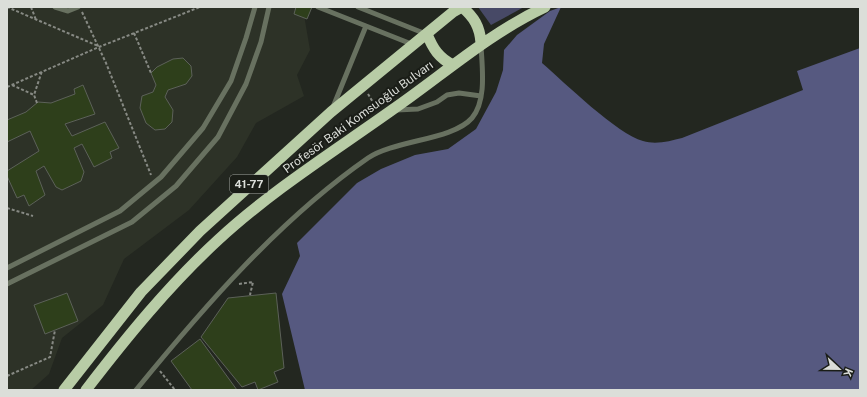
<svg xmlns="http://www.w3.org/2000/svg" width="867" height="397" viewBox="0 0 867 397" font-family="'Public Sans',sans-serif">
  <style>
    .built { fill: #2d3227 }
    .green { fill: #474966 }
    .forest { fill: #565980 }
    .building { fill: #2e3f1b; stroke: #5c6159 }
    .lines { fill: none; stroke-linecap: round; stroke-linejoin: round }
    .path { stroke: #878a84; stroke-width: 2; stroke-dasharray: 3 2; stroke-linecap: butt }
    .service { stroke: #687160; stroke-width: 5 }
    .trunk { stroke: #b8cca6; stroke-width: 11 }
    .labels { text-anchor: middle; stroke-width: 4; stroke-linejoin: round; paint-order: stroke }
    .shield { fill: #1a1d17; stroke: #a1a49f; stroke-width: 1 }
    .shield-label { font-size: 11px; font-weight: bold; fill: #dbded9 }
    .street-label { font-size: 12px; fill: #dbded9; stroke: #1a1d17 }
  </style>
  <rect width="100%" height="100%" fill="#232720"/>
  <path class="built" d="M7 7H307L304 15 310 50 297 75 304 96 256 123 237 157 189 210 124 259 103 305 62 338 49 374 31 390H7Z"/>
  <path class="green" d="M478 7H524L491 25Z"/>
  <path class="forest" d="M561 7 544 44 542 63C565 83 617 134 643 141 656 145 670 141 682 138L803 90 797 71 860 48V390H305L282 294 300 256 297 243 357 183 381 169 415 155 448 149 476 129 496 92 503 70 504 50 517 35 550 11Z"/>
  <path class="building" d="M296 7H312L307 19 294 14Z
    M183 58 191 66 192 76 186 84 168 90 165 97 173 110 172 122 165 129 155 130 146 123 140 108 142 96 153 92 156 85 151 73 157 67 173 59Z
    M83 85 95 114 65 124 72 136 105 122 119 148 110 152 112 158 94 167 82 144 74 148 84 172 81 181 62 190 56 187 44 166 36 171 45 195 29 206 24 195 17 198 7 176V171L39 151 30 131 7 142V120L26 112 38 102 51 103 75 94 74 89Z
    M67 293 78 321 45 334 34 305Z
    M276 293 284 368 274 372 278 382 258 390 255 382 242 387 201 337 228 298Z
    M200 339 237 390H192L171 361Z"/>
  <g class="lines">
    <path class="path" d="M7 7 98 46
      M31 7 36 20
      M82 12 106 63 151 175
      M134 33 151 73
      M12 85 34 95
      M7 87 99 47 200 7
      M368 94 377 109
      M37 103 34 95 42 71
      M7 208 33 216
      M239 284 253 282 250 295
      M160 371 175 390
      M7 376 50 357 55 330"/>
    <path class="service" d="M55 7 68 11 78 7
      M318 7 414 45
      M358 7 426 34
      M333 107 366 26
      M396 110 418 109 437 102 447 95 459 93 481 96
      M7 268 120 211 161 177 203 128 231 81 246 38 255 7
      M7 284 132 222 176 186 218 137 246 84 261 42 269 7
      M136 390C203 308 280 219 368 158 395 140 453 140 472 118 487 100 482 67 481 45"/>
    <path class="trunk" d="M462 7C474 17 480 27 481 43
      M427 34C433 49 439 58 453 65
      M64 390 141 292 200 231 331 112 453 12 462 7
      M86 390C126 338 169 285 218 240 271 191 333 152 392 110 444 74 488 34 545 7"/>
  </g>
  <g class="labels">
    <rect class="shield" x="230" y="175" width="38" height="18" rx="3"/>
    <g class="shield-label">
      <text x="249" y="188">41-77</text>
    </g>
    <g class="street-label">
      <text transform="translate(358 117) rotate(-36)" y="4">Profesör Baki Komsuoğlu Bulvarı</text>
    </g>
  </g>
  <rect width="867" height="397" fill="none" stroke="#dbded9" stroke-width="16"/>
  <g transform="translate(839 369) rotate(112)" stroke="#1a1d17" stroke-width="3" paint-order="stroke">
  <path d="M0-3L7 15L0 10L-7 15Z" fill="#dbded9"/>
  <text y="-6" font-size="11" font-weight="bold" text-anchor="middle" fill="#dbded9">K</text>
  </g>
</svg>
